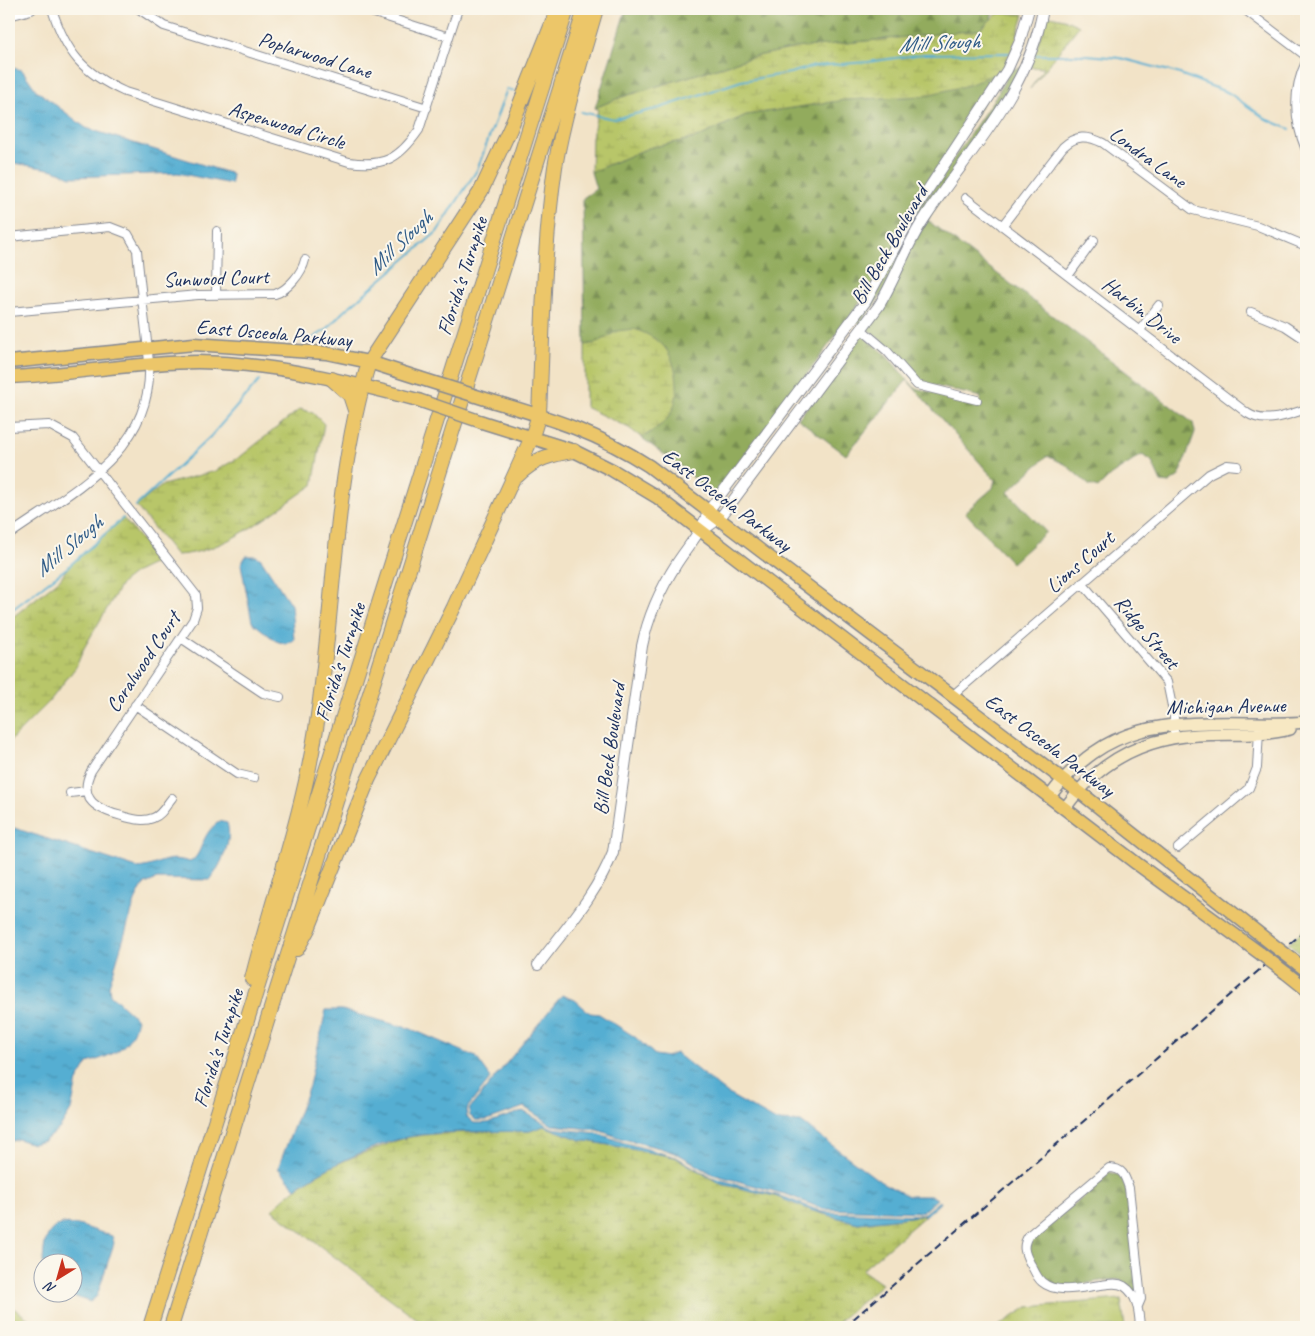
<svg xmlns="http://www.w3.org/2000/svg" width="1315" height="1336" viewBox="0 0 1315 1336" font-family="Caveat,sans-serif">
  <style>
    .grass { fill: url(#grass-tufts); stroke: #6a7a64 }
    .forest { fill: url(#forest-firs); stroke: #566d5e }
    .wetland { fill: url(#wetland-marsh); stroke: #6a7a64 }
    .water { fill: url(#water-ripples); stroke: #386e98 }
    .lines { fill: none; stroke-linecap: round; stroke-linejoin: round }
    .stream { stroke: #55aed2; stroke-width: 2 }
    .minor-casing { stroke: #868992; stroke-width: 10 }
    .tertiary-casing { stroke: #868992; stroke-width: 12 }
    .secondary-casing { stroke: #868992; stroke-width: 14 }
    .primary-casing { stroke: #868992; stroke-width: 15 }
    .motorway-casing { stroke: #868992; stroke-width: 16 }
    .minor { stroke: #fff; stroke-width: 8 }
    .tertiary { stroke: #fff; stroke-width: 10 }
    .secondary { stroke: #f7e8c3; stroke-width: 11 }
    .primary { stroke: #ecc669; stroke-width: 12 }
    .motorway { stroke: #ecc669; stroke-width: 14 }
    .rail { stroke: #1b2f5e; stroke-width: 2; stroke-dasharray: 8 4; stroke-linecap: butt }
    .primary-bridge-casing { stroke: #868992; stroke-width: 15; stroke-linecap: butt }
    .primary-bridge { stroke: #ecc669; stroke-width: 12 }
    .labels { text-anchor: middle; stroke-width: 4; stroke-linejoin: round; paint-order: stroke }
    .street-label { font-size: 21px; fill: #1b2f5e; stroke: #fbf7ec }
    .water-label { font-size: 22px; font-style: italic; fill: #2f5b87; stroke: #fbf7ec }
  </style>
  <defs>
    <pattern id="grass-tufts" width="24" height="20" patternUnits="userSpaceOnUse" patternTransform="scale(1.25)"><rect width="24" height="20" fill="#b8c669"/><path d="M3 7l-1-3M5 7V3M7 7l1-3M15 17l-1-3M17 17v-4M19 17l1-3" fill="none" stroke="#9eaa5d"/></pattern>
    <pattern id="forest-firs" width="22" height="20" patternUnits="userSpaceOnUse" patternTransform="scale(1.25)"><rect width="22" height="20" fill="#92ab5d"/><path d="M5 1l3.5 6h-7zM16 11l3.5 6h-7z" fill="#768c50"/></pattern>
    <pattern id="wetland-marsh" width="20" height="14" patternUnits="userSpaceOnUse" patternTransform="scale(1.25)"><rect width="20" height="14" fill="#b8c669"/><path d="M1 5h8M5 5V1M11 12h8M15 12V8" fill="none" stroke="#9eaa5d"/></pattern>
    <pattern id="water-ripples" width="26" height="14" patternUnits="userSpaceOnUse" patternTransform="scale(1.25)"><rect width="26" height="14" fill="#55aed2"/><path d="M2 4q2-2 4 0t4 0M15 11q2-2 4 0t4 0" fill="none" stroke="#468eae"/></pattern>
  </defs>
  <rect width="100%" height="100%" fill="#fbf7ec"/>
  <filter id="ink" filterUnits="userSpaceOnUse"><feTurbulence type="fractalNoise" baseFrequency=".02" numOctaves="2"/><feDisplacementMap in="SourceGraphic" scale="10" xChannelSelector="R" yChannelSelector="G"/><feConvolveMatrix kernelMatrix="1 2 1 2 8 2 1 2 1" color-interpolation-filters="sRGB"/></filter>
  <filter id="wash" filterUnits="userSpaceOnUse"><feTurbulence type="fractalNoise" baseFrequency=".0096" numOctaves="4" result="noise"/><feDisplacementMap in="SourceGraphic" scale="20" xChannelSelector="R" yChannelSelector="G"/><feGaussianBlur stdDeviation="1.12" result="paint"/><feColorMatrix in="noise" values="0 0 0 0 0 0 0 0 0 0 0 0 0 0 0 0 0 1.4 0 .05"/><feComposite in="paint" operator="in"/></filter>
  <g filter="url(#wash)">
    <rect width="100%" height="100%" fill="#f2e3c7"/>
    <path class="grass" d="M1121 1299 1125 1327H997L1028 1307Z"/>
    <path class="forest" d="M626 9H993L991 19 979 30 796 48 753 57 619 98 595 108Z
      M1021 68 887 287 860 324 856 321 920 208 996 96 1011 69Z
      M1003 70 863 299 715 497 685 470 642 438 657 428 669 358 666 348 617 331 597 343 585 345 583 198 596 189 591 172 648 148 696 138 746 115 844 100 922 96Z
      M927 220 1193 423 1195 432 1179 476 1169 483 1161 482 1151 460 1142 455 1111 475 1098 488 1089 485 1065 464 1047 456 1008 492 1046 532 1012 563 965 512 993 488 995 480 907 380 846 455 798 419 861 334 885 354 915 388 979 404 981 397 919 382 890 348 866 328Z
      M1109 1172 1121 1176 1126 1189 1138 1298 1120 1280C1097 1277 1061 1296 1043 1278 1036 1271 1032 1258 1028 1250L1032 1237 1091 1191 1094 1185Z"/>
    <path class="wetland" d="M998 13 1024 14 1016 40 1003 70 969 85 922 96 844 100 746 115 696 138 648 148 591 172 592 137 598 109 595 108 619 98 753 57 796 48 979 30Z
      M1046 15 1064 19 1079 26 1030 89 1044 68 1029 67 1044 28Z
      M634 329C644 332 660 340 666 349 679 368 682 400 667 419 660 427 650 432 642 438L629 428 585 407V345L597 343 617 331Z
      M300 409 313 413 324 424 313 485C274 511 224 554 176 555L136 506 163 485 215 471 240 457Z
      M123 518 159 561 136 572 122 583 84 648 76 667 49 702 9 742V620L60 579 68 567Z
      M1306 928V957L1288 943Z
      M544 1126 581 1140 676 1157 721 1184 775 1196 813 1211 858 1223 926 1215 862 1270 882 1284 832 1327H428L272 1210C302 1178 342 1160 383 1146 391 1143 400 1139 409 1137 448 1131 490 1132 530 1131Z
      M9 1305 40 1327H9Z"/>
    <path class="water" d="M13 68 22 70 36 90 86 128 232 174 231 184 178 173 71 177 54 170 15 163 9 165V69Z
      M246 556H256L261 559 291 605 294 640 285 644 276 641 252 622 241 564Z
      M220 821 227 823C233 841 221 865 210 880L157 879 143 885 135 901 109 986 110 994 137 1019C130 1050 114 1054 88 1063L77 1081 71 1110 60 1128 44 1141 33 1144 18 1139 9 1142V830L11 827 137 868C161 866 163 854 190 862 204 854 199 835 220 821Z
      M562 995 575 1000 590 1013 599 1014 635 1037 655 1055 667 1057 676 1053 728 1094 776 1121 801 1122 881 1182 908 1196H932L937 1199 922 1212 823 1209 788 1195 712 1174 680 1155 660 1148 623 1139 598 1130 552 1125 524 1107 487 1120H475L469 1115 470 1108Z
      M326 1010H342L411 1029 476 1057 491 1078 468 1107 466 1116 474 1123H487L523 1111 552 1128 597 1133 622 1142 676 1157 678 1158 711 1177 787 1198 822 1212 922 1215 939 1201 940 1203 926 1215 858 1223 813 1211 775 1196 721 1184 675 1157 581 1140 544 1126 530 1131C493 1132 443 1130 408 1137 374 1144 324 1168 296 1188L278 1168 309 1086Z
      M63 1224 78 1225 112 1236 114 1243 97 1296 90 1302 68 1294H72V1264L43 1263C44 1248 44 1228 63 1224Z"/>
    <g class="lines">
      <path class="stream" d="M1034 55H1087L1120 58 1177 73 1229 93 1266 119 1290 129
        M581 112 614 119 660 108 741 81 790 73 815 66 868 62 923 54 1009 53
        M303 344 326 330 343 312 437 232 477 170 507 89 514 91
        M136 506 211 436 259 381
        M9 612 68 567 123 518"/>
    </g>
  </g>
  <g filter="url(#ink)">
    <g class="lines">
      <g class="minor-casing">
        <path id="minor" d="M52 9C66 53 83 73 125 92L349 162C384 167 399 159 419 130L458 9
          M139 9 164 26 427 108
          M362 9 449 37
          M1244 9 1306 56
          M1306 62C1292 91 1294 121 1306 150
          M966 198 1247 413C1265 425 1287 415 1306 409
          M1002 226 1063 147C1076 135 1087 135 1103 143L1193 210 1258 226 1306 246
          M9 237 110 227 128 234 137 250C140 287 146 325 149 363 154 452 71 491 9 535
          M1068 276 1094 240
          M216 294 217 231
          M9 312 198 295 275 294C288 290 302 273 305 260
          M1251 312 1285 326 1306 340
          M861 329 887 351 917 385 977 400
          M1140 330 1159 305
          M9 427 49 425 73 438 196 595 197 608 193 620 91 771C77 800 98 810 122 816 132 819 143 822 153 818 162 815 166 805 172 798
          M1082 583 1167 682 1174 716V738
          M181 638 263 693 280 697
          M952 696 1209 474 1227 465 1237 466
          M135 705 237 774 254 778
          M70 793 87 791
          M1178 848 1249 788 1257 768 1259 730
          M1138 1306 1141 1299 1129 1188C1125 1176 1123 1168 1109 1168L1029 1235C1022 1245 1024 1252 1030 1263 1034 1269 1036 1277 1042 1282 1057 1295 1084 1287 1101 1285 1109 1284 1117 1282 1124 1286 1138 1295 1139 1313 1140 1327"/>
      </g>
      <g class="tertiary-casing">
        <path id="tertiary" d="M9 15 31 9
          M702 531 720 518 878 307C896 279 905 247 924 219 968 151 1029 92 1043 9
          M538 965C565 929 597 894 613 852L642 646C648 617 661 588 677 563 690 543 701 533 709 510L866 301 917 206 1007 70 1020 41 1029 9"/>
      </g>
      <g class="secondary-casing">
        <path id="secondary" d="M1050 796C1106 721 1168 722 1253 723 1271 723 1288 724 1306 722
          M1065 808C1098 762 1142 738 1198 735 1229 733 1260 737 1290 729"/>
      </g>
      <g class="primary-casing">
        <path id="primary" d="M9 362 194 344 326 353 369 362 419 378
          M9 377C72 375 134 362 198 362 273 363 346 381 418 400
          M495 402C553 419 598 433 649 466L1086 797 1272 944
          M482 422 574 451 612 470 657 497 1136 863 1261 954
          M1297 963 1306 970
          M1286 973 1306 989"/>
      </g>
      <g class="motorway-casing">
        <path id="motorway" d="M332 379 350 395 356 413
          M517 476C534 459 551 454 574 451
          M297 949 308 929 368 780 454 607 532 437 539 414C543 332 543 249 555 167 564 114 581 61 596 9
          M252 979C273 896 303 814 316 729 335 607 333 482 369 362L481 191 510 129 558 9
          M150 1327 567 9
          M171 1327 585 9"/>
      </g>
      <use href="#minor" class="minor"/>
      <use href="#tertiary" class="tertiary"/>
      <use href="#secondary" class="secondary"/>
      <use href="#primary" class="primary"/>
      <use href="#motorway" class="motorway"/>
      <path class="rail" d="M844 1327 1306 930"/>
      <g class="primary-bridge-casing">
        <path id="primary-bridge" d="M419 378 495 402
          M418 400 482 422
          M1272 944 1297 963
          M1261 954 1286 973"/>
      </g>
      <use href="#primary-bridge" class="primary-bridge"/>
    </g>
  </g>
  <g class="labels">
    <g class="street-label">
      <text transform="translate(315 55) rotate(17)" y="7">Poplarwood Lane</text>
      <text transform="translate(287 125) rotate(17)" y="7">Aspenwood Circle</text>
      <text transform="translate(1148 157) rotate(36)" y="7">Londra Lane</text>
      <text transform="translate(889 245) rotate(-60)" y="7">Bill Beck Boulevard</text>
      <text transform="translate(462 276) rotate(-72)" y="7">Florida's Turnpike</text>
      <text transform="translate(216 278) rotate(-2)" y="7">Sunwood Court</text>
      <text transform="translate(1142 310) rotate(38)" y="7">Harbin Drive</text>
      <text transform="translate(274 333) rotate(5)" y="7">East Osceola Parkway</text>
      <text transform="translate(727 500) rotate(37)" y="7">East Osceola Parkway</text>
      <text transform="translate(1080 562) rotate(-41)" y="7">Lions Court</text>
      <text transform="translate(1147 632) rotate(50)" y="7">Ridge Street</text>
      <text transform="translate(143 662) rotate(-56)" y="7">Coralwood Court</text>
      <text transform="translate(340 662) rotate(-72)" y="7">Florida's Turnpike</text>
      <text transform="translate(1226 706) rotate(-1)" y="7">Michigan Avenue</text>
      <text transform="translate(1050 745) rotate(37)" y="7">East Osceola Parkway</text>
      <text transform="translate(609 749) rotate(-82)" y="7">Bill Beck Boulevard</text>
      <text transform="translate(218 1048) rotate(-72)" y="7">Florida's Turnpike</text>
    </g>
    <g class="water-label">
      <text transform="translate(939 42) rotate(-3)" y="8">Mill Slough</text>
      <text transform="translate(399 242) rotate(-44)" y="8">Mill Slough</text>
      <text transform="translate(68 545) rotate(-40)" y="8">Mill Slough</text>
    </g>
  </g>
  <rect width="1315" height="1336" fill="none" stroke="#fbf7ec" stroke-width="30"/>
  <g transform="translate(58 1278) rotate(217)"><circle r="24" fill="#fbf7ec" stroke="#a1a7b3"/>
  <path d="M0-4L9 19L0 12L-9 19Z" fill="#c8321e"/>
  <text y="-8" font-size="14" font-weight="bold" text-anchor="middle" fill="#1b2f5e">N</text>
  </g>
</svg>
